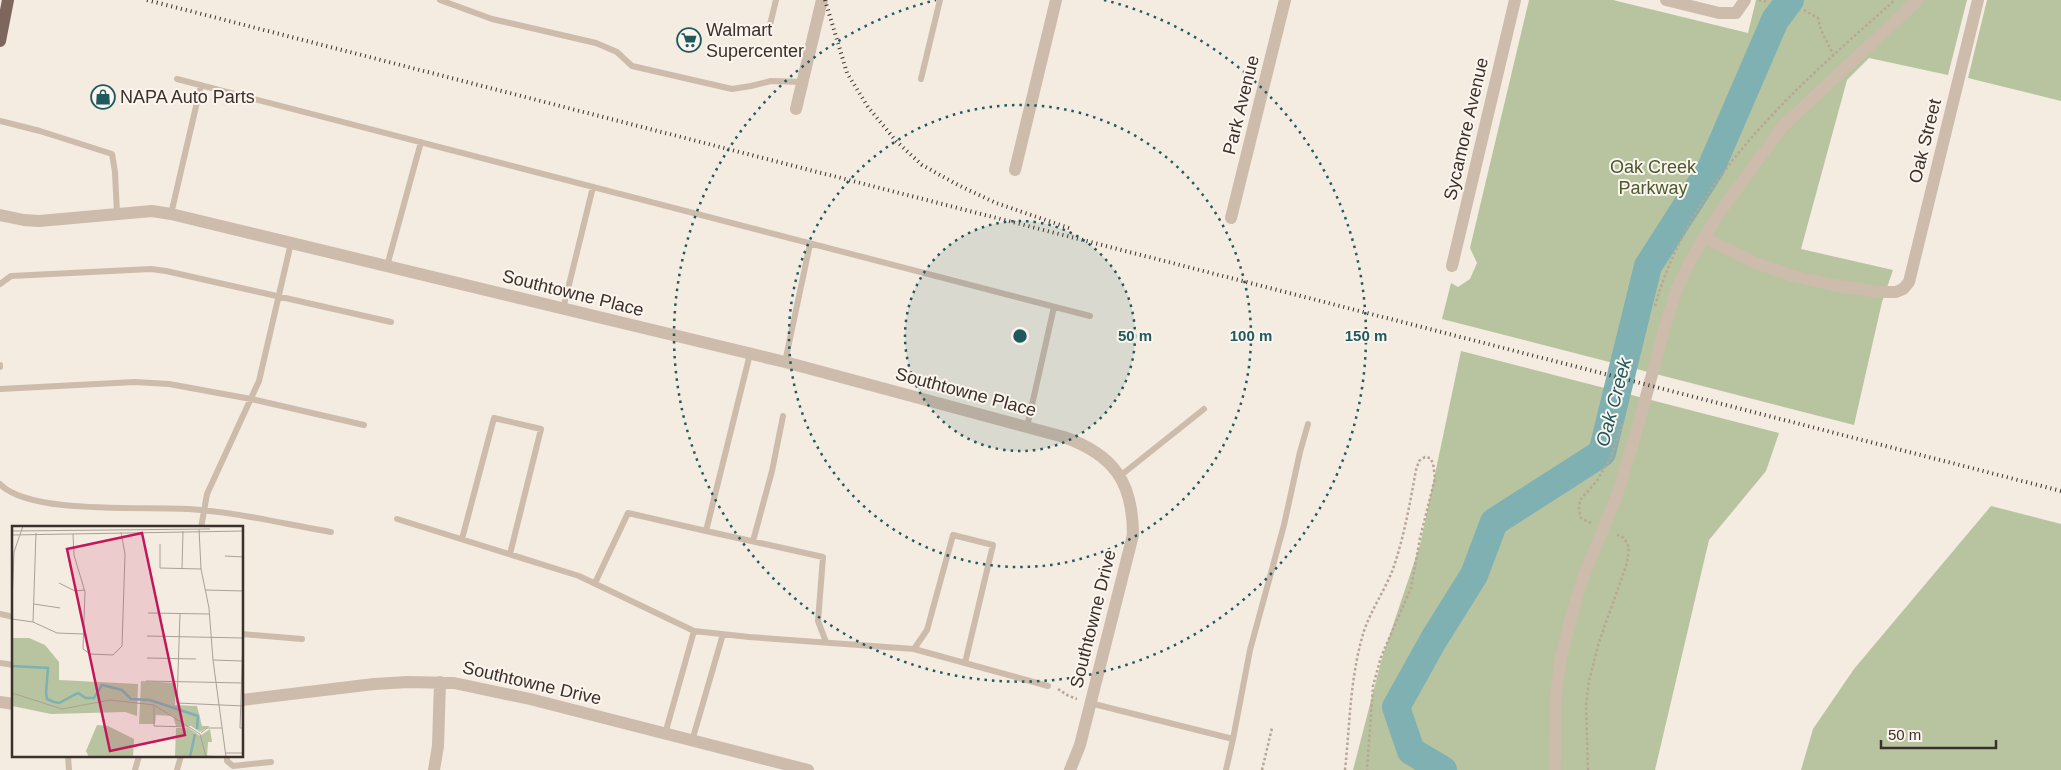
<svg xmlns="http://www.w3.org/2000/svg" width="2061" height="770" viewBox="0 0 2061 770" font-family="Arial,sans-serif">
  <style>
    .green { fill: #b8c4a0 }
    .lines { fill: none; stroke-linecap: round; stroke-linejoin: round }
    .river { stroke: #7fb0b2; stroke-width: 28 }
    .path { stroke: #b9a596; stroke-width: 2.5; stroke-dasharray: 2.5 2.5; stroke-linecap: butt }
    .lane { stroke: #cdbbac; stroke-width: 6 }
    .street { stroke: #cdbbac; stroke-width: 12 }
    .primary { stroke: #7d675c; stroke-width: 12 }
    .rail { stroke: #3b302b; stroke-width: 4; stroke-dasharray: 1 4; stroke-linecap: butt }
    .ring { fill: none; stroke: #1f5a5e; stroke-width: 2.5; stroke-dasharray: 2.5 5 }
    .labels { text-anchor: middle; stroke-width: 4; stroke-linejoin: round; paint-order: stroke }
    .poi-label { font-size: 18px; fill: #3b302b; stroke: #fbf5ee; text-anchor: start }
    .street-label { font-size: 18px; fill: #3b302b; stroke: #fbf5ee }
    .park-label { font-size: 18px; fill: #4a5a2e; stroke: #fbf5ee }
    .water-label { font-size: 19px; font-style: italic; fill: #1f5a5e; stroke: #fbf5ee }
    .inset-river { fill: none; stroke: #7fb0b2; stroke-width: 2.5 }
    .inset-road { fill: none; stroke: #aaa098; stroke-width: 1 }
    .view { fill: #c2185b; fill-opacity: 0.15; stroke: #c2185b; stroke-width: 2.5 }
    .inset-edge { fill: none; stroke: #3b302b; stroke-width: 2.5 }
    .centre { fill: #1f5a5e; stroke: #fbf5ee; stroke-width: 2.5 }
    .ring-label { font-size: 15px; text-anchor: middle; font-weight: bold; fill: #1f5a5e; stroke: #fbf5ee; stroke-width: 4; stroke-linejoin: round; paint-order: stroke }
  </style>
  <rect width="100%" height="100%" fill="#f4ebe1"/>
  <path class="green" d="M1529 0H1613L1748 33 1756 0H1967L1948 75 1869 58 1847 80 1801 249 1893 270 1882 302 1854 425 1442 319 1451 283 1458 287 1470 279 1477 263 1470 248Z
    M1987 0H2061V101L1968 78Z
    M1461 351 1779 433 1766 471 1709 540 1655 770H1353L1382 658 1420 545Z
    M1991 506 2061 524V770H1801L1813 729 1854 669Z"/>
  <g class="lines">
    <path class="river" d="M1443 770 1411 751 1396 707 1434 639 1474 575 1494 522 1602 453 1648 266 1711 168 1775 20 1790 0"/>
    <path class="path" d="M1759 0 1768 2
      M1804 10 1818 18 1821 30 1833 54
      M1655 306C1691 177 1799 85 1895 0
      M1591 523 1581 518 1579 509 1580 500 1596 482 1611 457 1623 422
      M1058 689 1067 695 1077 699
      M1262 770 1272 728
      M1345 770C1350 723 1350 676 1364 631 1371 610 1385 590 1393 569 1404 537 1410 503 1416 470L1419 461 1425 457 1430 458 1433 463 1435 478 1420 538 1411 588 1381 657 1373 686 1367 770
      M1588 770 1586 706 1589 681 1599 642 1627 563 1629 547 1624 538 1616 534"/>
    <path class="lane" d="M440 0 492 19 596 43 617 52 632 66 732 89 751 86 771 81 803 82
      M768 33 776 0
      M177 79 1090 316
      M921 79 940 0
      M0 121 40 131 112 154 115 172 117 214
      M171 214 201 85
      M387 266 421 142
      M0 284 11 276 151 269 166 271 391 322
      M563 309 593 187
      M750 354 706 531 823 557 818 621 826 642
      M785 362 810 244
      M0 365V367
      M0 389 135 382 169 384 251 399 364 425
      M1027 427 1054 307
      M1120 476 1204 409
      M0 484C30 515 145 506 189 509 236 512 284 524 331 532
      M397 519 579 576 694 631 749 637 914 649 1048 686
      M201 528 207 494 259 381 291 243
      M462 539 494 418 541 429 510 554
      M753 541 772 471 783 416
      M595 583 628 513 706 531
      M0 614 14 617
      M242 634 302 639
      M914 649 927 630 953 535 993 545 965 663
      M0 663 14 665
      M1090 703 1233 739 1250 650 1284 525 1300 452 1308 424
      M665 734 694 631
      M692 741 723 634
      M68 756 69 770
      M227 756V761L233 766 271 762
      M135 770 139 756
      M177 770 181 756
      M1226 770 1233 739"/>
    <path class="street" d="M1666 0 1719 13H1736L1745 0
      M796 109 822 0
      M1015 170 1056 0
      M0 215 24 220 39 221 152 211 171 214 785 362 1064 437C1114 455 1133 482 1133 535L1080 745 1070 770
      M1231 218 1285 0
      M1704 238 1756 263 1793 276 1833 285 1878 292H1896L1903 289 1909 282 1978 0
      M1452 266 1515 0
      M242 700 374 684 408 682 454 683 530 699 808 770
      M0 702 14 704
      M434 770 438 746 440 682
      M1555 770 1556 693 1561 657 1573 610 1584 575 1616 498 1635 437 1666 323 1677 289 1690 261 1720 212 1783 126 1918 0"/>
    <path class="primary" d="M0 41 8 0"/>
    <path class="rail" d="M147 0 2061 491
      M825 0 847 73 868 107 896 141 922 165 958 185 996 203 1069 228"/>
  </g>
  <circle cx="1020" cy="336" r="115" fill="#1f5a5e" fill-opacity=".12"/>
  <g class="ring">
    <circle cx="1020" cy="336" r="115"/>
    <circle cx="1020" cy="336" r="231"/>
    <path d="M1104 0A346 346 0 1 1 936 0"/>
  </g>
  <defs>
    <g id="supermarket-ring" transform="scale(1.25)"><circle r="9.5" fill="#fbf5ee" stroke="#1f5a5e" stroke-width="1.5"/><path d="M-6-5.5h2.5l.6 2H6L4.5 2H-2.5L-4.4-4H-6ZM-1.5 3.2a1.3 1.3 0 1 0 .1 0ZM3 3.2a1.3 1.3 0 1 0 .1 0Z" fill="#1f5a5e"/></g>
    <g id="shop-ring" transform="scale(1.25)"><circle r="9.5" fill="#fbf5ee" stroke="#1f5a5e" stroke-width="1.5"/><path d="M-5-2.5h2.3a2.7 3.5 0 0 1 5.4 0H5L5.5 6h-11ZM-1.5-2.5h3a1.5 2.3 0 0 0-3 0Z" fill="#1f5a5e"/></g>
  </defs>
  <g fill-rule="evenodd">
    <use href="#supermarket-ring" x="689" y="40"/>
    <use href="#shop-ring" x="103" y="97"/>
  </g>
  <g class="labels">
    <g class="poi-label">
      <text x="706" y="36">Walmart<tspan x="706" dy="21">Supercenter</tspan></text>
      <text x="120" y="103">NAPA Auto Parts</text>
    </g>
    <g class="street-label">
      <text transform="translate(1241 105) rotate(-76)" y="6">Park Avenue</text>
      <text transform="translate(1466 129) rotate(-77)" y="6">Sycamore Avenue</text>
      <text transform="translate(1925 141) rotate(-76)" y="6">Oak Street</text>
      <text transform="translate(573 293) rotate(14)" y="6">Southtowne Place</text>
      <text transform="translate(966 392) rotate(15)" y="6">Southtowne Place</text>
      <text transform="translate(1093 619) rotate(-76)" y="6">Southtowne Drive</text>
      <text transform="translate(532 683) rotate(13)" y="6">Southtowne Drive</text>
    </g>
    <g class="park-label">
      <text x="1653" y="173">Oak Creek<tspan x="1653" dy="21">Parkway</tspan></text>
    </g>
    <g class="water-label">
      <text transform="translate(1613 402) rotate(-75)" y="7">Oak Creek</text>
    </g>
  </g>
  <g transform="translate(12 526)">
    <rect width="231" height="231" fill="#f4ebe1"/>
    <path d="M0 112H17L33 119 47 136V154L126 158 125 190 113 186 39 188 0 180ZM129 155 164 157 163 179 185 180 190 200H198L188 206 179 200H164L161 190 144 189 143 198H127ZM85 199 96 200 122 213 121 231H77L74 225ZM164 202H177L188 210 198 203 200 216H196L195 231H163Z" fill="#b8c4a0"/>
    <path class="inset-river" d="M0 140 36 142 34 167 35 173 42 176 47 177 66 167 74 172H82L90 159 110 164 119 173 138 174 186 190 185 203M178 231 183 208"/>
    <path class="inset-road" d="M187 3 189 43 197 82 201 134 214 231M0 5 198 3M61 8 62 29 73 66 71 123 78 128 101 129 110 120 113 28 109 6M0 9 232 5M148 18V42L189 43M213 30 232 31M170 43 171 5M47 57 63 65 73 64M193 64 232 65M0 78 2 26 11 0M22 78 48 82M136 87 198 88M168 88 165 177 232 180M0 93 21 96 45 107 71 108M21 96 24 7M135 110 231 112 228 202H232M135 132 184 133M201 134 230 135M134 155 232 157M0 167 50 183 98 174 142 179 188 208 194 231M142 179V200L177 201M189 207 195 202H210M213 227H232M194 230 214 231"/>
    <path class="view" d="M130 7 173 209 98 225 55 23Z"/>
    <rect width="231" height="231" class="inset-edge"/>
  </g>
  <circle cx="1020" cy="336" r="8" class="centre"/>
  <g class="ring-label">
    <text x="1135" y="341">50 m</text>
    <text x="1251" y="341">100 m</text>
    <text x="1366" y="341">150 m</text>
  </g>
  <path d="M1881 740v8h115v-8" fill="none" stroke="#3b302b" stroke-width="2.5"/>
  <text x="1888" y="740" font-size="15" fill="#3b302b" stroke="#fbf5ee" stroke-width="4" paint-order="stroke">50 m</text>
</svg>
